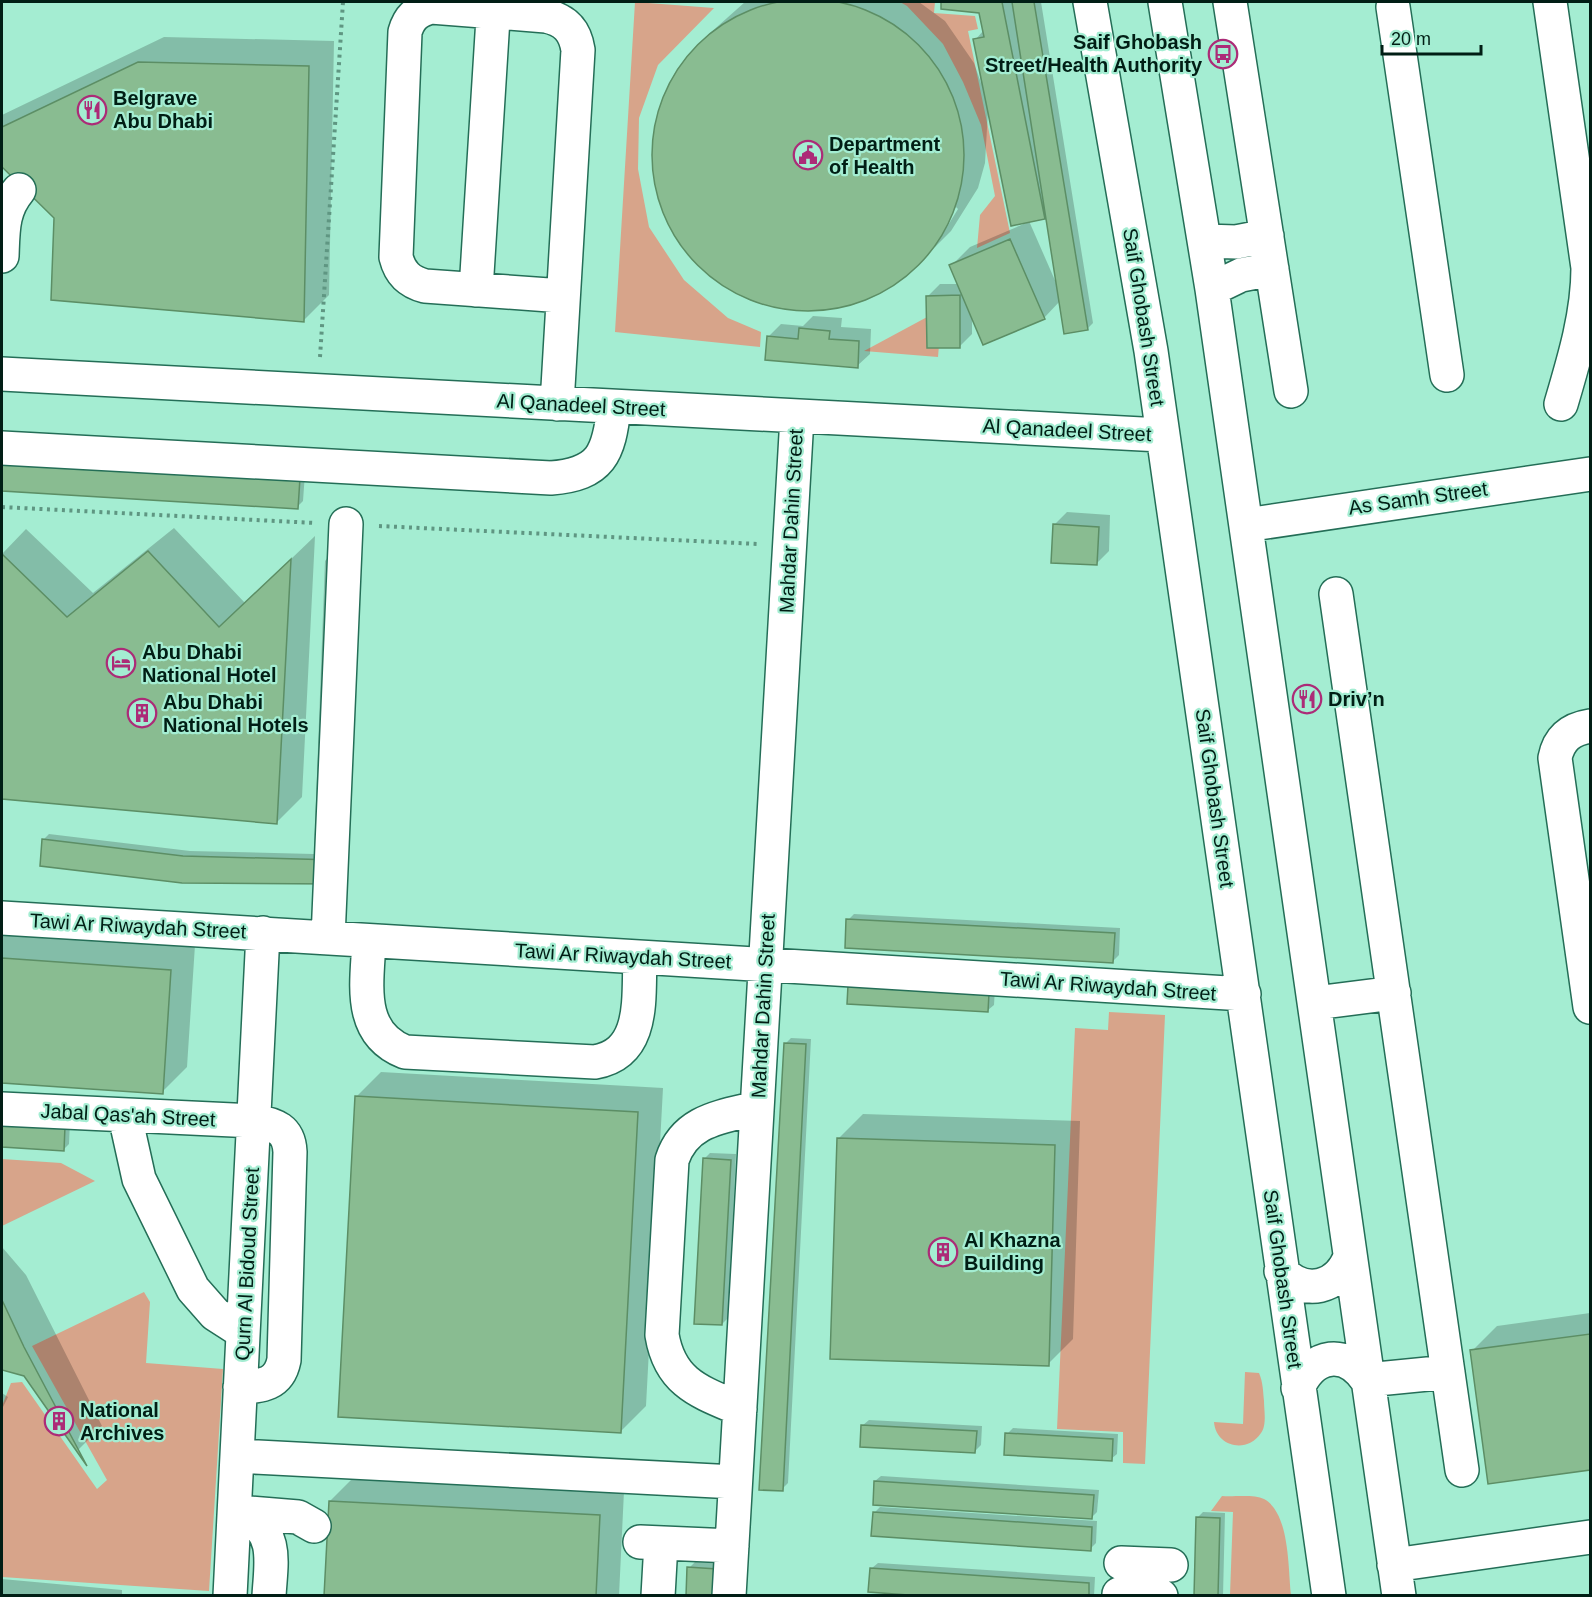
<svg xmlns="http://www.w3.org/2000/svg" width="1592" height="1597" viewBox="0 0 1592 1597" font-family="Arial,sans-serif">
  <style>
    .green { fill: #d7a48a }
    .shadow { fill: #0003; fill-rule: evenodd }
    .building { fill: #89bc91; stroke: #5c8e65; stroke-width: 1.5 }
    .lines { fill: none; stroke-linecap: round; stroke-linejoin: round }
    .minor-casing { stroke: #246e57; stroke-width: 36 }
    .path { stroke: #5f9682; stroke-width: 4; stroke-dasharray: 3 4.5; stroke-linecap: butt }
    .minor { stroke: #fff; stroke-width: 33 }
    .labels { text-anchor: middle; stroke-width: 4.5; stroke-linejoin: round; paint-order: stroke }
    .poi-label { font-size: 20px; font-weight: bold; fill: #011e15; stroke: #a4edd2; text-anchor: start }
    .street-label { font-size: 20px; fill: #011e15; stroke: #a4edd2 }
  </style>
  <rect width="100%" height="100%" fill="#a4edd2"/>
  <path class="green" d="M635 2 714 8 658 65 639 118 638 169 649 227 684 280 728 318 761 332 760 347 615 332Z
    M900 2H935L934 13 975 16 978 29 968 31 1010 233 977 248 980 215 995 196 981 125 963 82 943 44 907 6Z
    M942 309 938 357 864 351Z
    M1109 1012 1165 1015 1145 1464 1123 1463V1432L1057 1429 1075 1028 1108 1030Z
    M2 1159 61 1163 95 1181 2 1226Z
    M144 1292 150 1302 146 1363 223 1369 209 1591 2 1577V1406L11 1383 22 1382 97 1489 107 1480 32 1346Z
    M1245 1372 1259 1373C1263 1382 1263 1391 1264 1401 1264 1410 1267 1425 1261 1433 1247 1454 1216 1447 1214 1422L1243 1424Z
    M1222 1496C1234 1497 1254 1494 1264 1499 1290 1513 1288 1569 1291 1595H1230L1233 1512 1211 1511Z"/>
  <path class="shadow" d="M745 2H919L945 21 974 63 981 83 975 40 984 30 980 12 942 8 943 2H1041L1093 323 1087 329 1060 301 1044 318 972 315V334L960 346 928 296 940 284H959L951 266 970 247 1026 223 988 111 985 163 978 188 951 231 934 248 958 209 956 207 927 255 907 275 886 290 863 301 813 311 763 304 739 295 698 264 668 222 654 173 656 121 675 73 709 34ZM1047 215 1057 285 1029 221Z
    M164 37 334 41 329 295 304 320 56 218 2 165V115Z
    M813 316 842 318 841 327 871 329 870 354 857 366 768 337 781 324 803 326Z
    M3 460 305 473 303 501 297 507 2 489Z
    M1067 512 1110 515 1109 551 1096 564 1054 525Z
    M174 528 245 603 315 536 302 797 277 822 2 798V554L26 529 93 593Z
    M330 555 359 556 349 849 343 855 340 877 43 840 49 834 190 851 314 854 325 561Z
    M854 914 1120 928 1119 955 1113 961 848 920Z
    M2 932 195 945 187 1067 162 1092 2 1081Z
    M855 980 995 988 994 1005 988 1010Z
    M791 1038 811 1039 788 1483 782 1489 785 1044Z
    M381 1072 663 1088 646 1406 621 1431 356 1097Z
    M863 1114 1080 1121 1073 1339 1048 1364 838 1139Z
    M2 1116 70 1121 69 1144 63 1150 2 1146Z
    M710 1153 736 1154 728 1318 722 1324 704 1159Z
    M2 1247 26 1275 102 1426 78 1450 25 1375 2 1369Z
    M1590 1313V1468L1489 1482 1472 1351 1497 1326Z
    M2 1393 8 1397 2 1409Z
    M869 1420 982 1426 981 1445 975 1451 863 1425Z
    M1013 1428 1118 1434 1117 1454 1111 1459 1007 1434Z
    M355 1476 624 1491 619 1596H326L330 1501Z
    M881 1476 1099 1490 1097 1512 1091 1518 875 1481Z
    M880 1507 1097 1521 1096 1543 1090 1549 874 1513Z
    M1203 1512 1225 1513 1223 1596H1195L1197 1518Z
    M695 1562 722 1564 720 1596 689 1568Z
    M878 1563 1095 1577 1094 1596H945L872 1568Z
    M2 1579 122 1590V1596H2Z"/>
  <path class="building" d="M652 155a156 156 0 1 1 312 0a156 156 0 1 1-312 0Z
    M941 2H1002L1045 219 1011 226 973 39 984 37 979 13 941 9Z
    M1012 2H1034L1088 330 1064 334Z
    M138 62 309 66 304 322 51 300 54 218 2 167V127Z
    M1010 239 1045 319 983 345 949 265Z
    M960 295V348H927L926 296Z
    M799 328 830 331 829 339 859 341 858 368 765 360 767 336 798 339Z
    M2 460 300 478 298 509 2 491Z
    M1053 524 1099 527 1097 565 1051 563Z
    M148 551 219 627 291 559 277 824 2 799V554L67 617Z
    M42 839 183 856 335 860V884L182 883 40 866Z
    M846 919 1115 933 1113 963 845 948Z
    M2 958 171 970 163 1094 2 1083Z
    M848 985 989 993 988 1012 847 1004Z
    M784 1043 806 1044 783 1491 759 1490Z
    M355 1096 638 1112 621 1433 338 1417Z
    M2 1122 65 1126 64 1151 2 1147Z
    M837 1138 1055 1145 1049 1366 830 1359Z
    M703 1158 731 1160 722 1325 694 1324Z
    M2 1300 24 1347 87 1466 24 1376 2 1370Z
    M1590 1334V1470L1488 1484 1470 1350Z
    M861 1425 977 1431 975 1453 860 1447Z
    M1005 1433 1113 1439 1112 1461 1004 1455Z
    M874 1481 1094 1495 1092 1519 873 1505Z
    M329 1501 600 1515 596 1596H324Z
    M873 1512 1092 1527 1091 1551 871 1536Z
    M1196 1517 1220 1518 1218 1596H1194Z
    M687 1567 717 1569 716 1596H686Z
    M870 1568 1089 1583V1596H922L868 1592Z"/>
  <g class="lines">
    <g class="minor-casing">
      <path id="minor" d="M1090 2 1151 351 1329 1596
        M1165 2 1212 289 1399 1596
        M1230 2 1291 391
        M1550 2 1588 268C1588 314 1574 360 1561 404
        M1393 7 1447 375
        M1205 241 1236 242 1267 236
        M2 256C3 231 2 210 19 190
        M1212 289 1241 275 1272 269
        M476 290 494 2
        M2 374 1161 435
        M557 404 578 50C575 30 565 20 546 16L431 7C416 11 409 18 405 32L396 257C400 273 409 282 425 286L563 296
        M2 448 551 478C601 474 609 454 614 407
        M1246 525 1590 474
        M1336 594 1462 1470
        M1590 726C1571 729 1559 738 1555 758L1590 1007
        M2 918 1244 994
        M328 938 346 524
        M369 941C367 984 357 1033 405 1052L595 1062C646 1053 638 997 640 958
        M1315 1003 1394 993
        M2 1109 254 1121C275 1124 289 1129 290 1152L284 1360C279 1385 262 1386 240 1387
        M125 1116 139 1179 193 1289 215 1314 243 1332
        M1281 1271C1305 1297 1338 1288 1350 1257
        M1298 1388C1313 1353 1346 1349 1367 1380L1448 1372
        M740 1409C700 1392 670 1383 662 1335L672 1160C685 1120 721 1117 757 1108
        M237 1456 735 1482
        M238 1512 298 1517 314 1526
        M247 1513C278 1537 271 1561 269 1596
        M640 1542 732 1546
        M1121 1563 1171 1565
        M1394 1565 1590 1537
        M1119 1594 1161 1596
        M230 1596 263 933
        M658 1596 661 1543
        M729 1596 797 417"/>
    </g>
    <path class="path" d="M320 357 343 2
      M2 507 315 523
      M379 526 758 544"/>
    <use href="#minor" class="minor"/>
  </g>
  <defs>
    <g id="bus-ring" transform="scale(1.5)"><circle r="9.5" fill="#a4edd2" stroke="#ac2b77" stroke-width="1.5"/><path d="M-5-6H5V4H4V6H2V4H-2V6H-4V4H-5ZM-3.5-4V0h7V-4ZM-3.5 1.2v1.5H-2V1.2ZM2 1.2v1.5H3.5V1.2Z" fill="#ac2b77"/></g>
    <g id="restaurant-ring" transform="scale(1.5)"><circle r="9.5" fill="#a4edd2" stroke="#ac2b77" stroke-width="1.5"/><path d="M-5-6h1v4h1v-4h1v4h1v-4h1v5L-1.5 .5V6h-2V.5L-5-1ZM5-6V6H3V1.5H1.5Q1.5-4 5-6Z" fill="#ac2b77"/></g>
    <g id="civic-ring" transform="scale(1.5)"><circle r="9.5" fill="#a4edd2" stroke="#ac2b77" stroke-width="1.5"/><path d="M-.6-6.5H3V-4.5H.6V-3L4-1V1h2V6H-6V1h2V-1L-.6-3ZM-1.2 2.5V6h2.4V2.5Z" fill="#ac2b77"/></g>
    <g id="hotel-ring" transform="scale(1.5)"><circle r="9.5" fill="#a4edd2" stroke="#ac2b77" stroke-width="1.5"/><path d="M-6-4.5h1.5V1H6V5H4.5V3h-9V5H-6ZM-4 0a1.8 1.8 0 1 1 3.6 0ZM.5 0V-2.5h3Q6-2.5 6 0Z" fill="#ac2b77"/></g>
    <g id="building-ring" transform="scale(1.5)"><circle r="9.5" fill="#a4edd2" stroke="#ac2b77" stroke-width="1.5"/><path d="M-4-6H4V6H1V3H-1V6H-4ZM-2.5-4.3h1.7v1.8h-1.7ZM.8-4.3h1.7v1.8H.8ZM-2.5-1h1.7V.8h-1.7ZM.8-1h1.7V.8H.8Z" fill="#ac2b77"/></g>
  </defs>
  <g fill-rule="evenodd">
    <use href="#bus-ring" x="1223" y="54"/>
    <use href="#restaurant-ring" x="92" y="110"/>
    <use href="#civic-ring" x="808" y="155"/>
    <use href="#hotel-ring" x="121" y="663"/>
    <use href="#restaurant-ring" x="1307" y="699"/>
    <use href="#building-ring" x="142" y="713"/>
    <use href="#building-ring" x="943" y="1252"/>
    <use href="#building-ring" x="59" y="1421"/>
  </g>
  <g class="labels">
    <g class="poi-label">
      <text x="1202" y="49" text-anchor="end">Saif Ghobash<tspan x="1202" dy="23">Street/Health Authority</tspan></text>
      <text x="113" y="105">Belgrave<tspan x="113" dy="23">Abu Dhabi</tspan></text>
      <text x="829" y="151">Department<tspan x="829" dy="23">of Health</tspan></text>
      <text x="142" y="659">Abu Dhabi<tspan x="142" dy="23">National Hotel</tspan></text>
      <text x="1328" y="706">Driv’n</text>
      <text x="163" y="709">Abu Dhabi<tspan x="163" dy="23">National Hotels</tspan></text>
      <text x="964" y="1247">Al Khazna<tspan x="964" dy="23">Building</tspan></text>
      <text x="80" y="1417">National<tspan x="80" dy="23">Archives</tspan></text>
    </g>
    <g class="street-label">
      <text transform="translate(1144 317) rotate(81)" y="7">Saif Ghobash Street</text>
      <text transform="translate(581 405) rotate(3)" y="7">Al Qanadeel Street</text>
      <text transform="translate(1067 430) rotate(3)" y="7">Al Qanadeel Street</text>
      <text transform="translate(1418 498) rotate(-8)" y="7">As Samh Street</text>
      <text transform="translate(791 521) rotate(-87)" y="7">Mahdar Dahin Street</text>
      <text transform="translate(1215 798) rotate(82)" y="7">Saif Ghobash Street</text>
      <text transform="translate(138 926) rotate(3)" y="7">Tawi Ar Riwaydah Street</text>
      <text transform="translate(623 956) rotate(3)" y="7">Tawi Ar Riwaydah Street</text>
      <text transform="translate(1108 986) rotate(4)" y="7">Tawi Ar Riwaydah Street</text>
      <text transform="translate(763 1006) rotate(-87)" y="7">Mahdar Dahin Street</text>
      <text transform="translate(128 1115) rotate(3)" y="7">Jabal Qas'ah Street</text>
      <text transform="translate(247 1264) rotate(-87)" y="7">Qurn Al Bidoud Street</text>
      <text transform="translate(1283 1279) rotate(82)" y="7">Saif Ghobash Street</text>
    </g>
  </g>
  <rect width="1592" height="1597" fill="none" stroke="#011e15" stroke-width="6"/>
  <path d="M1382 45v9h99v-9" fill="none" stroke="#011e15" stroke-width="3"/>
  <text x="1391" y="45" font-size="18" fill="#011e15" stroke="#a4edd2" stroke-width="4.5" paint-order="stroke">20 m</text>
</svg>
